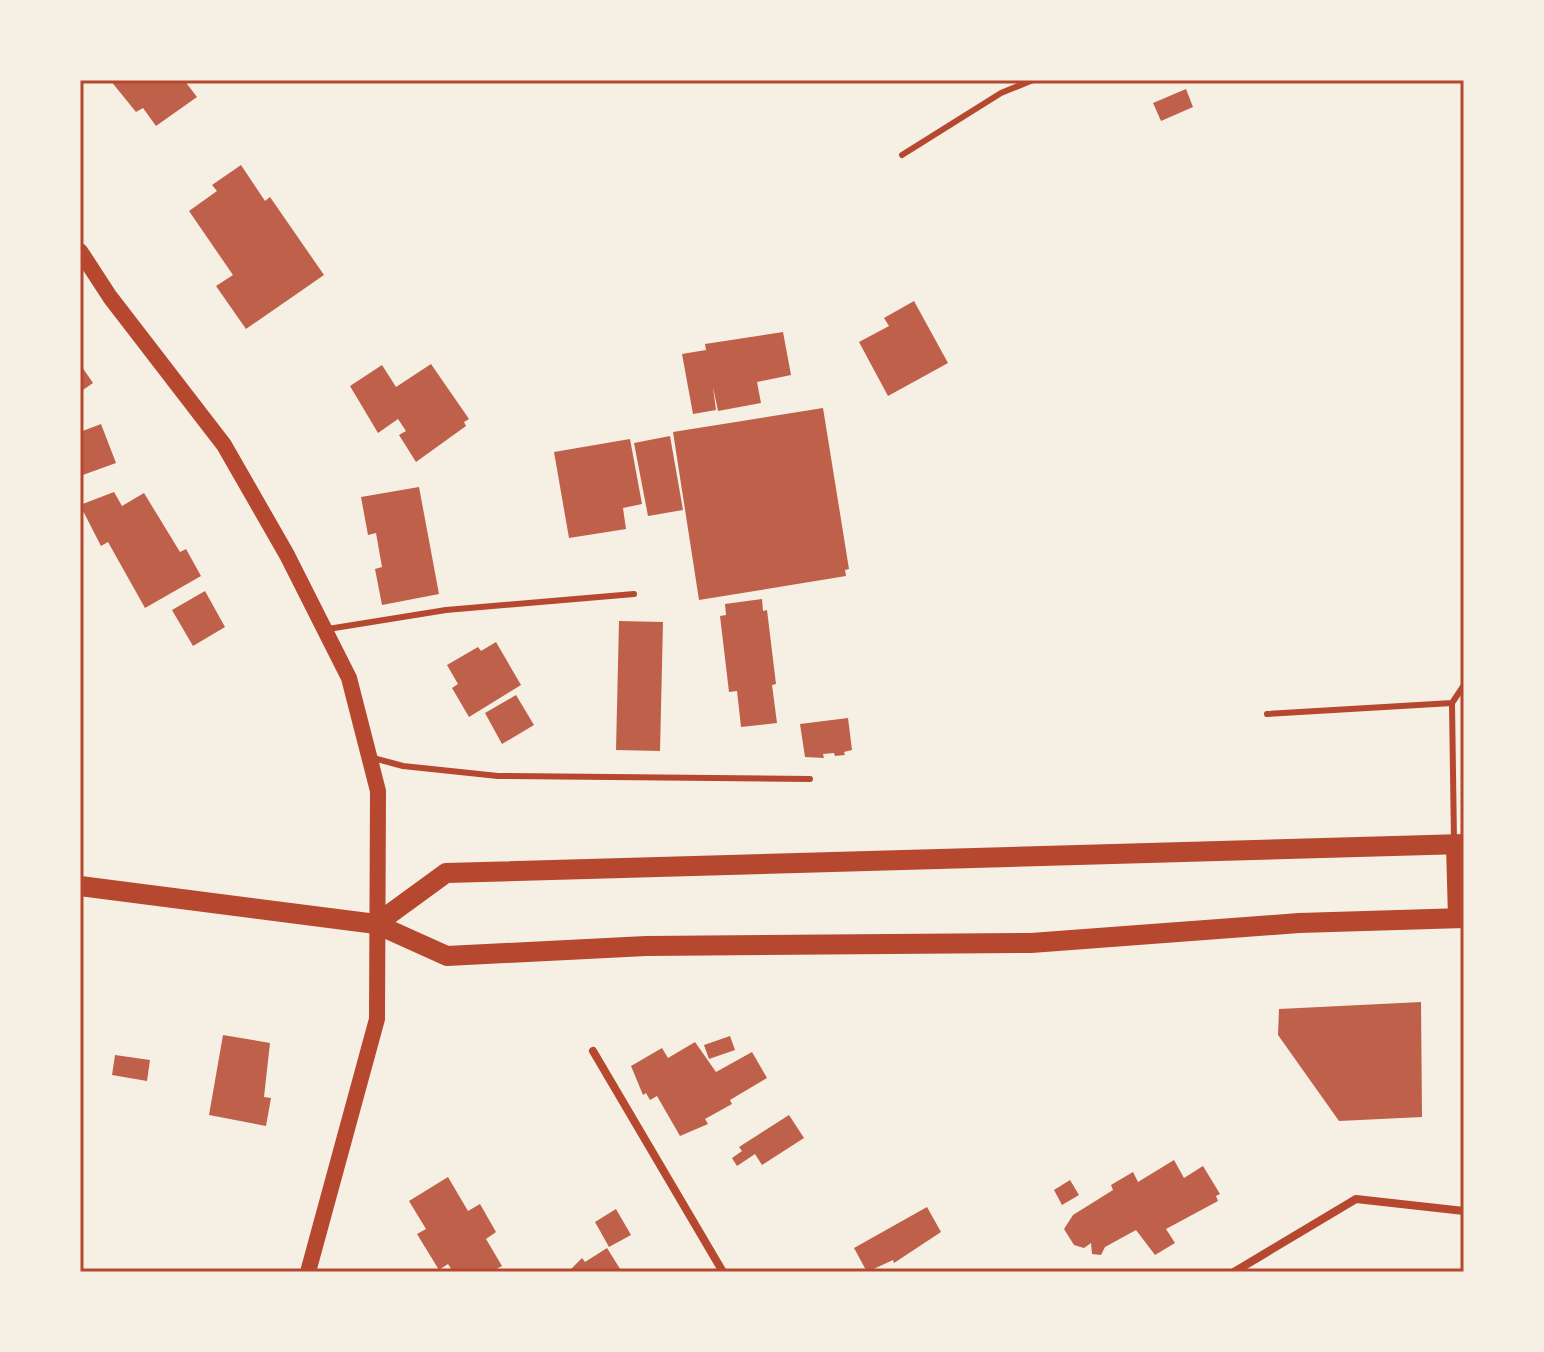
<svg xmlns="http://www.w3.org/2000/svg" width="1544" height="1352" viewBox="0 0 1544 1352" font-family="Spectral,serif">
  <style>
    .building { fill: #bf614a }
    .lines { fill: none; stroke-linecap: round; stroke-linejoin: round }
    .service { stroke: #b5482f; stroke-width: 6 }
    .minor { stroke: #b5482f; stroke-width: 8 }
    .secondary { stroke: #b5482f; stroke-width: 16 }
    .primary { stroke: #b5482f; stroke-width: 20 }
    .neatline { fill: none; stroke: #b5482f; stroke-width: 3 }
  </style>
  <rect width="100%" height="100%" fill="#f6efe4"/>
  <path class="building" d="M110 80H184L197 97 156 126 143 108 136 112Z
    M1186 89 1193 107 1161 121 1153 103Z
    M241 165 265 201 270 197 324 275 246 329 216 286 233 275 189 211 217 191 212 185Z
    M914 301 948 363 888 396 859 342 889 326 884 318Z
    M783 332 791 375 757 382 761 403 718 411 713 387 716 410 693 414 682 354 706 350 705 344Z
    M80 364 93 383 80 392Z
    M431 364 469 419 464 422 466 426 416 462 399 435 406 431 398 419 378 433 350 386 382 365 396 387Z
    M823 408 849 569 845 570 846 576 699 600 673 432Z
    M101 424 116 463 80 476V432Z
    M670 436 683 510 648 516 634 443Z
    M630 439 642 504 623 508 626 529 569 538 554 452Z
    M419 487 439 594 382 605 375 569 382 567 376 533 368 535 361 497Z
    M114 492 122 506 144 493 180 552 186 549 201 576 145 608 108 542 101 546 80 505Z
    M205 591 225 627 193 646 172 610Z
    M762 599 763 611 767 610 776 684 772 685 777 723 741 727 737 691 729 692 720 616 726 615 725 604Z
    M619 621 663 622 660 751 616 750Z
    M496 642 521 685 469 717 452 688 458 684 447 665 478 647 481 651Z
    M516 695 534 725 502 744 485 713Z
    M848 718 852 750 844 752 845 755 835 756 834 753 823 754 824 758 805 757 800 724Z
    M1421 1002 1422 1117 1339 1121 1278 1035 1279 1009Z
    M223 1035 270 1043 264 1097 271 1098 266 1126 209 1115Z
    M730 1036 735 1050 709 1059 704 1045Z
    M695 1042 716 1072 752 1052 767 1078 730 1100 732 1104 705 1119 708 1124 680 1136 657 1096 650 1100 646 1093 643 1095 631 1066 662 1048 668 1058Z
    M115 1055 150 1060 147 1081 112 1075Z
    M789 1115 804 1138 762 1165 755 1154 737 1166 732 1158 742 1151 739 1147Z
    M1174 1160 1184 1178 1203 1166 1220 1194 1216 1196 1218 1201 1166 1229 1175 1243 1155 1255 1136 1230 1105 1247 1101 1255 1092 1254 1091 1243 1084 1248 1074 1245 1064 1229 1073 1215 1113 1190 1111 1185 1133 1172 1138 1182Z
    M448 1177 468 1211 480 1204 496 1232 486 1239 502 1266 491 1272H453L448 1264 439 1270 417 1234 426 1229 409 1201Z
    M1070 1180 1079 1195 1062 1205 1054 1190Z
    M927 1207 941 1232 894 1263 893 1260 867 1272 854 1248Z
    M616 1209 631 1235 609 1247 595 1222Z
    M607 1248 622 1272H568L582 1258 585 1262Z"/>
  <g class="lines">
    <path class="service" d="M902 155 1001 93 1033 80
      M328 629 446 610 634 594
      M1267 714 1452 703
      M373 758 403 766 498 776 810 779
      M1454 841 1452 703 1464 685"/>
    <path class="minor" d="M593 1051 723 1272
      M1234 1272 1356 1199 1464 1211"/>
    <path class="secondary" d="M80 251 110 297 224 445 287 555 349 678 378 791 377 1019 308 1272
      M1454 845 1456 918"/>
    <path class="primary" d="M80 886 376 924 447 956 646 946 1031 943 1299 923 1464 918
      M376 924 446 873 1464 844"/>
  </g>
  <rect width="1544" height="1352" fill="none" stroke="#f6efe4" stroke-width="164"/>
  <rect x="82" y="82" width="1380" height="1188" class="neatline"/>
</svg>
